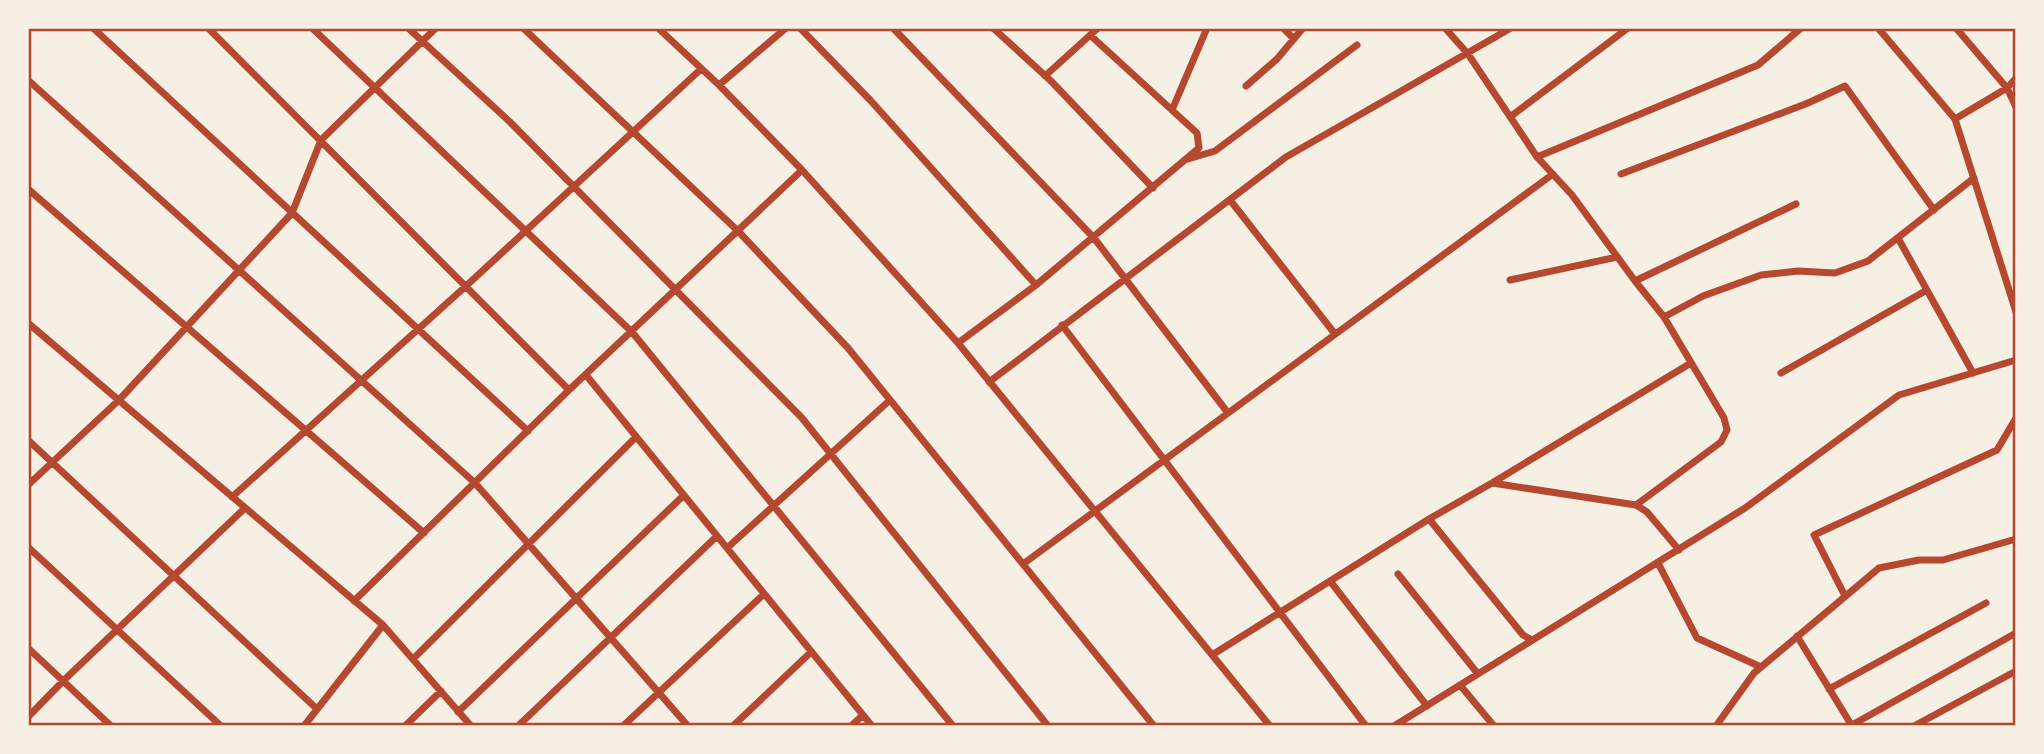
<svg xmlns="http://www.w3.org/2000/svg" width="2044" height="754" viewBox="0 0 2044 754" font-family="Manrope,sans-serif">
  <style>
    .lines { fill: none; stroke-linecap: round; stroke-linejoin: round }
    .minor { stroke: #b5482f; stroke-width: 7 }
    .neatline { fill: none; stroke: #b5482f; stroke-width: 2.5 }
  </style>
  <rect width="100%" height="100%" fill="#f6efe4"/>
  <g class="lines">
    <path class="minor" d="M93 28 528 431
      M208 28 569 390
      M312 28 632 332 953 726
      M408 28 510 122 802 418 1048 726
      M523 28 738 231 848 348 1154 726
      M658 28 719 85 802 170 958 343 1270 726
      M800 28 871 101 1036 285
      M893 28 1094 238 1228 413
      M993 28 1051 81 1153 188
      M1283 28 1294 39
      M1445 28 1468 54 1537 157 1572 195 1635 281 1664 317 1724 418 1727 430 1721 442 1636 505
      M1878 28 1955 119 2016 312
      M1956 28 2007 88 2016 107
      M1045 76 1098 28
      M28 80 475 483 688 726
      M719 85 786 28
      M1246 86 1277 59 1303 28
      M1172 110 1207 28
      M1510 117 1628 28
      M1955 119 2007 88 2016 78
      M1537 157 1758 65 1801 28
      M1188 159 1215 151 1357 45
      M1621 174 1808 103 1845 86 1934 210
      M28 189 424 533
      M1230 200 1335 334
      M1898 238 1973 373
      M1510 280 1617 257
      M1635 281 1796 204
      M1664 317 1703 296 1761 275 1798 271 1835 273 1868 261 1974 178
      M28 323 383 625 471 726
      M1062 325 1366 726
      M958 343 1036 285 1199 148 1197 133 1090 35
      M1781 373 1927 290
      M586 375 872 726
      M989 382 1286 157 1511 28
      M28 440 317 709
      M1492 483 1691 363
      M28 485 119 400 292 213 321 140 436 28
      M232 497 466 286 701 69
      M1429 519 1523 635 1532 640
      M28 547 221 726
      M727 548 890 400
      M1658 563 1697 638 1761 667
      M1023 564 1553 174
      M1398 574 1478 674
      M1330 581 1427 706
      M1845 596 1814 535 1997 450 2016 418
      M354 601 569 390 802 170
      M1797 636 1852 726
      M28 648 111 726
      M1212 655 1429 519 1492 483 1636 505 1647 512 1679 550
      M413 659 636 437
      M1460 685 1494 726
      M1829 689 1986 603
      M458 712 684 495
      M28 717 63 681 245 508
      M1852 725 2016 633
      M304 726 383 625
      M405 726 441 691
      M518 726 717 536
      M623 726 764 594
      M733 726 811 652
      M851 726 863 715
      M1394 726 1745 508 1899 395 2016 360
      M1716 726 1754 673 1879 568 1919 560H1943L2016 539
      M1914 726 2016 671"/>
  </g>
  <rect width="2044" height="754" fill="none" stroke="#f6efe4" stroke-width="60"/>
  <rect x="30" y="30" width="1984" height="694" class="neatline"/>
</svg>
